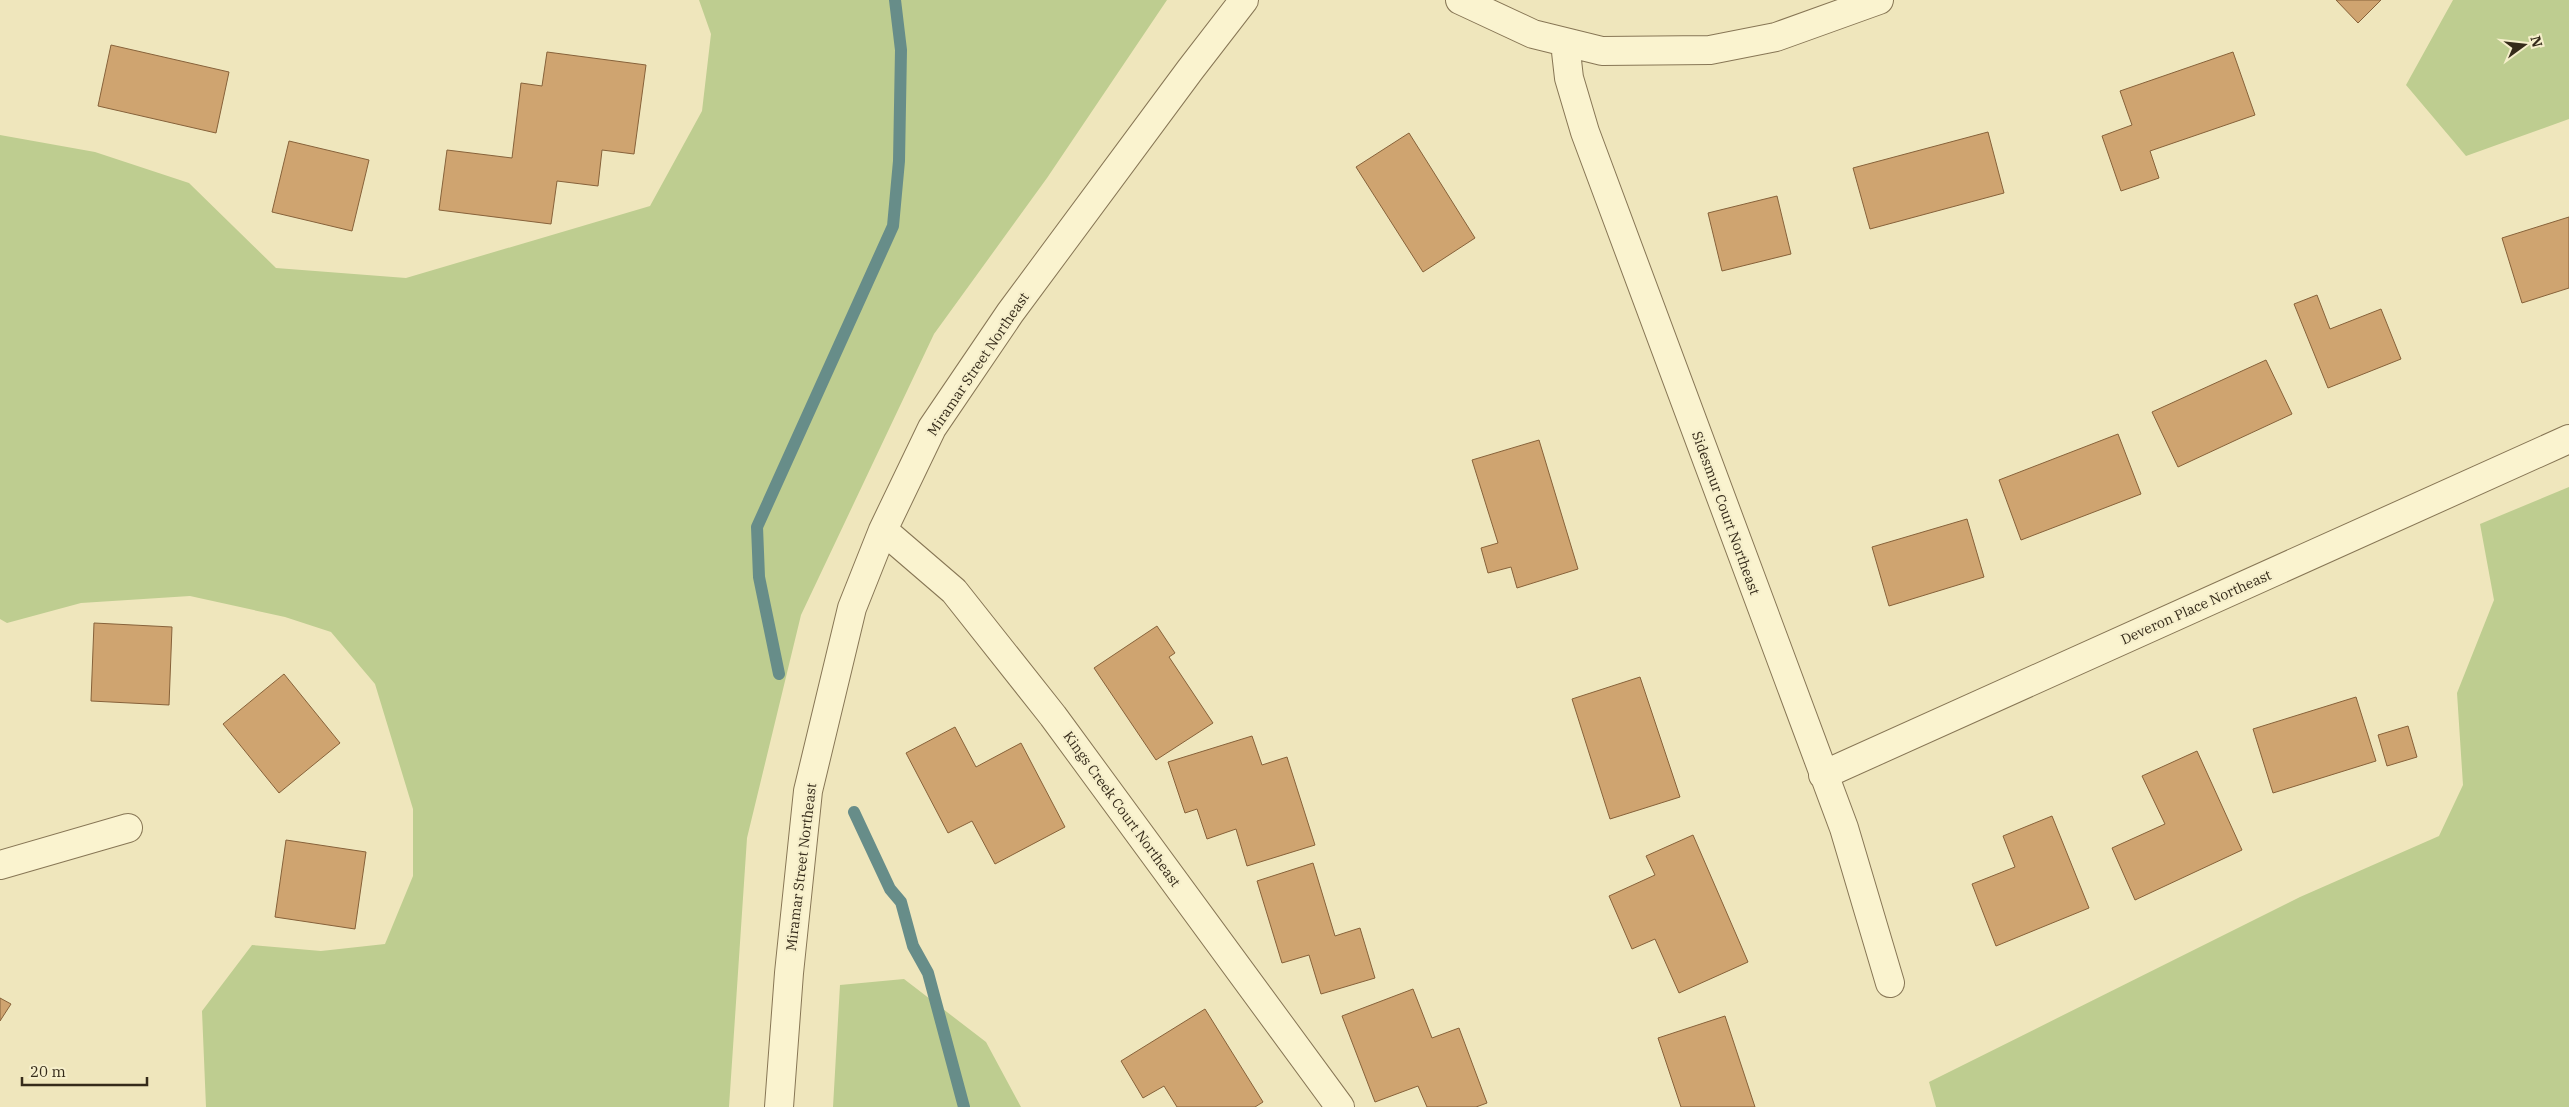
<svg xmlns="http://www.w3.org/2000/svg" width="2569" height="1107" viewBox="0 0 2569 1107" font-family="'IBM Plex Serif',serif">
  <style>
    .green { fill: #becd90 }
    .lines { fill: none; stroke-linecap: round; stroke-linejoin: round }
    .stream { stroke: #678d89; stroke-width: 12 }
    .building { fill: #cfa470; stroke: #87623a }
    .street-casing { stroke: #877655; stroke-width: 30 }
    .street { stroke: #faf3cf; stroke-width: 28 }
    .labels { text-anchor: middle; stroke-width: 4.5; stroke-linejoin: round; paint-order: stroke }
    .street-label { font-size: 14px; fill: #352b1a; stroke: #f6efcb }
  </style>
  <rect width="100%" height="100%" fill="#efe6bc"/>
  <path class="green" d="M699 0H1167L1047 178 934 334 801 615 747 838 729 1107H206L202 1011 252 945 321 951 385 944 413 876V809L375 684 331 632 285 617 190 596 81 603 7 623 0 619V135L95 152 189 183 276 268 406 278 650 206 702 111 711 34Z
    M2453 0H2569V119L2466 156 2406 85Z
    M2569 487V1107H1936L1929 1082 2300 897 2439 836 2463 785 2457 693 2494 600 2480 524Z
    M904 979 986 1042 1021 1107H833L840 985Z"/>
  <g class="lines">
    <path class="stream" d="M779 674 759 577 757 527 893 226 899 161 901 50 895 0
      M854 812 890 889 901 902 913 946 928 973 964 1107"/>
  </g>
  <path class="building" d="M2336 0H2381L2358 23Z
    M111 45 229 72 216 133 98 106Z
    M547 52 646 65 634 154 602 150 598 186 557 181 551 224 439 210 447 150 512 158 521 83 542 86Z
    M2233 52 2255 115 2150 151 2159 178 2121 191 2102 136 2132 125 2120 91Z
    M1988 132 2004 193 1870 229 1853 168Z
    M1409 133 1475 238 1423 272 1356 167Z
    M289 141 369 160 352 231 272 212Z
    M1777 196 1791 254 1722 271 1708 213Z
    M2569 217V288L2522 303 2502 238Z
    M2317 295 2330 329 2381 309 2401 359 2328 388 2294 304Z
    M2266 360 2292 414 2178 467 2152 412Z
    M2118 434 2141 494 2021 540 1999 480Z
    M1539 440 1578 569 1517 588 1511 567 1488 573 1481 548 1498 543 1472 460Z
    M1967 519 1984 577 1889 606 1872 547Z
    M94 623 172 627 169 705 91 701Z
    M1157 626 1175 653 1169 657 1213 723 1156 760 1094 668Z
    M284 674 340 743 279 793 223 724Z
    M1640 677 1680 797 1610 819 1572 699Z
    M2356 697 2376 761 2273 793 2253 729Z
    M2408 726 2417 757 2387 766 2378 735Z
    M955 727 976 767 1021 743 1065 827 995 864 972 821 948 833 906 753Z
    M1252 736 1262 765 1287 757 1315 845 1247 866 1236 829 1207 839 1197 809 1185 813 1168 762Z
    M2197 751 2242 850 2135 900 2112 848 2165 824 2142 776Z
    M2052 816 2089 908 1996 946 1972 884 2015 867 2003 836Z
    M1693 835 1748 962 1679 993 1655 939 1632 949 1609 896 1655 875 1646 856Z
    M286 840 366 852 355 929 275 917Z
    M1313 863 1335 936 1360 928 1375 978 1321 994 1309 955 1282 963 1257 881Z
    M1413 989 1432 1038 1459 1028 1487 1103 1476 1107H1427L1418 1086 1375 1102 1342 1016Z
    M0 998 11 1004 0 1021Z
    M1205 1009 1263 1102 1255 1107H1177L1164 1086 1143 1098 1121 1061Z
    M1725 1016 1755 1107H1681L1658 1038Z"/>
  <g class="lines">
    <g class="street-casing">
      <path id="street" d="M1460 0 1533 34 1602 51 1710 50 1776 37 1879 0
        M1565 43 1569 78 1585 132 1844 828 1890 983
        M883 530 954 591 1053 716 1340 1107
        M1823 775 2569 439
        M0 865 128 828
        M779 1107 789 973 808 791 852 608 883 530 932 428 1010 313 1190 70 1244 0"/>
    </g>
    <use href="#street" class="street"/>
  </g>
  <g class="labels">
    <g class="street-label">
      <text transform="translate(978 364) rotate(-56)" y="5">Miramar Street Northeast</text>
      <text transform="translate(1726 513) rotate(70)" y="5">Sidesmur Court Northeast</text>
      <text transform="translate(2196 607) rotate(-24)" y="5">Deveron Place Northeast</text>
      <text transform="translate(1122 809) rotate(54)" y="5">Kings Creek Court Northeast</text>
      <text transform="translate(801 867) rotate(-83)" y="5">Miramar Street Northeast</text>
    </g>
  </g>
  <g transform="translate(2524 45) rotate(75)" stroke="#f6efcb" stroke-width="4" paint-order="stroke">
  <path d="M0-4L9 19L0 12L-9 19Z" fill="#352b1a"/>
  <text y="-8" font-size="14" font-weight="bold" text-anchor="middle" fill="#352b1a">N</text>
  </g>
  <path d="M22 1077v8h125v-8" fill="none" stroke="#352b1a" stroke-width="2.5"/>
  <text x="30" y="1077" font-size="15" fill="#352b1a" stroke="#f6efcb" stroke-width="4" paint-order="stroke">20 m</text>
</svg>
